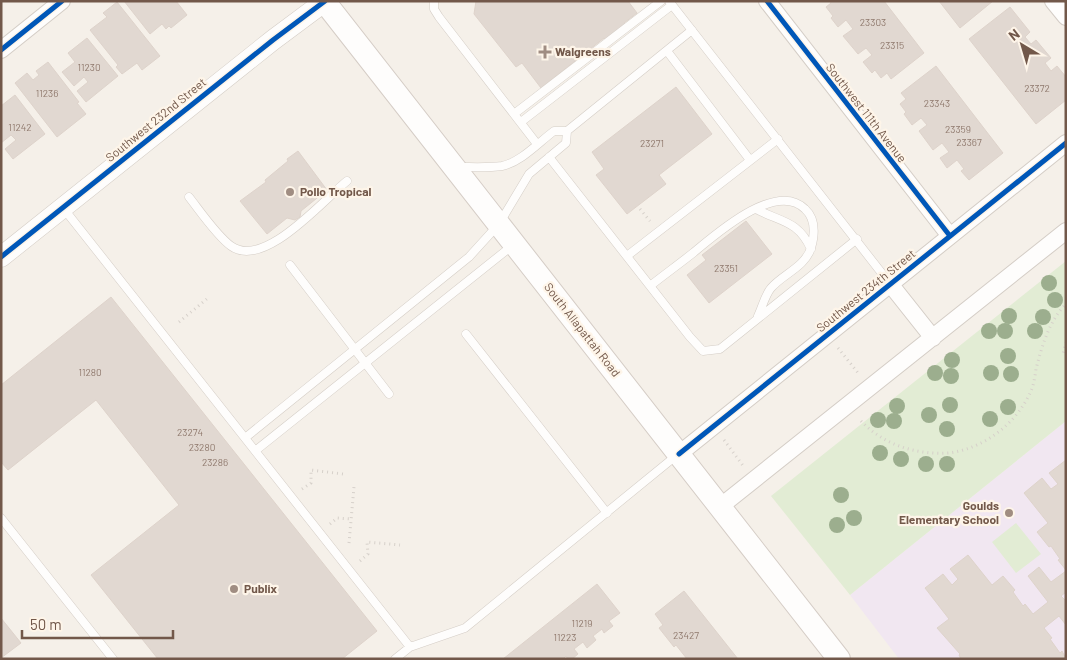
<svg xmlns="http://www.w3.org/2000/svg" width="1067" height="660" viewBox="0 0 1067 660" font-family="Barlow,sans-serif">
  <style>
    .education { fill: #f1e7f1 }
    .green { fill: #e2ecd4 }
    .building { fill: #e1d8d1; stroke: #ded3cb }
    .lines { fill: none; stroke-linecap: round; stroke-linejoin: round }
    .service-casing { stroke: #d4cdc6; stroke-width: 9 }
    .minor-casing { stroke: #d4cdc6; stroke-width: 18 }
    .tertiary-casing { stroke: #d4cdc6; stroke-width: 21 }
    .secondary-casing { stroke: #d5cdc6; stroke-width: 24 }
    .path { stroke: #d6d0ca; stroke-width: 3; stroke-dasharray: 1 4; stroke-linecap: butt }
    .service { stroke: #fefdfc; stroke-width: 8 }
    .minor { stroke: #fefdfc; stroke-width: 16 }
    .tertiary { stroke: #fefdfc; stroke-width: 20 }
    .secondary { stroke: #fefdfc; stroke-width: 22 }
    .cycleway-casing { stroke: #fef5e9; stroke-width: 8 }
    .cycleway { stroke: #0057b8; stroke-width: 5 }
    .tree { fill: #9cae8e }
    .poi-dot { fill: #a08d82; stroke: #fef5e9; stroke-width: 2 }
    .labels { text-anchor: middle; stroke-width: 4.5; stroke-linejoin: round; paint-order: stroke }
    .number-label { font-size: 10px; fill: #907a6e }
    .poi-label { font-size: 12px; font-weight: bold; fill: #72584a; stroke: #fef5e9; text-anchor: start }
    .street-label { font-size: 12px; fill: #72584a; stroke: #fef5e9 }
  </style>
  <rect width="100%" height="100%" fill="#f5f0e9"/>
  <path class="education" d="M1066 421V659H899L850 595Z"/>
  <path class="green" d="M1066 261V421L850 595 771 496Z
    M1016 523 1041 554 1016 573 992 542Z"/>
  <path class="building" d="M124 1H176L187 15 171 28 169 26 166 29 162 24 150 34Z
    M476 1H628L637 13 624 23 626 26 606 42 604 38 541 88 522 63 516 67 474 14Z
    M830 1H884L924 53 891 79 887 73 881 78 875 70 872 73 863 62 872 55 866 48 858 54 843 36 853 29 846 20 838 27 831 18 833 16 826 7 831 3Z
    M939 1H993L960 28Z
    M117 2 160 56 142 70 137 63 122 74 116 67 118 65 90 30 107 17 103 13Z
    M1010 7 1030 32 1025 37 1031 44 1036 40 1051 58 1045 63 1051 71 1057 66 1066 77V100L1036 124 969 39Z
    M87 38 118 76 86 102 77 91 88 82 84 77 74 86 62 72 75 62 68 53Z
    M48 62 79 102 77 103 86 114 57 137 15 83 27 73 33 80 39 75 36 71Z
    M936 66 1003 153 969 180 961 171 964 169 957 160 947 168 940 158 949 152 942 143 933 150 919 131 927 125 921 118 912 125 904 114 906 112 900 104 906 99 901 93Z
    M676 87 712 134 659 175 666 184 627 214 596 175 604 169 592 152Z
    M15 95 45 134 13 159 5 149 16 140 11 135 1 143V106Z
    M298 151 327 190 301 211 300 217 295 220 287 218 267 234 240 201 266 182 265 180 288 161 287 159Z
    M746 221 772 254 709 303 687 275 706 260 702 255Z
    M111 297 377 631 342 659H158L91 575 179 505 96 400 8 470 1 462V385Z
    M1066 460V570L1058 560 1060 559 1051 546 1049 547 1037 532 1048 523 1024 493 1042 478 1051 489 1058 484 1049 473Z
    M968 555 992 585 1003 576 1015 590 1013 592 1023 606 1025 604 1033 614 1048 602 1028 576 1039 567 1051 582 1066 571V592L1061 596 1066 601V625L1059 616 1044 628 1052 638 1050 639 1060 653 1062 651 1066 659H961L959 655 960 654 937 628 949 619 925 588 943 574 952 585 958 579 950 569Z
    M597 584 620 613 609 621 613 626 604 633 602 629 593 636 596 640 587 648 583 642 574 649 578 654 572 659H568L566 656 563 659H503Z
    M684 591 738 659H687L676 645 674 647 659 628 663 625 655 614Z
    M1 618 21 643 1 658Z"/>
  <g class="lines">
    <g class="service-casing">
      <path id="service" d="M434 1V9L439 17 537 144
        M669 1 891 285
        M667 51 750 160
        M514 114 661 1
        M521 122 672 5
        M549 157 690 337 703 351 720 349 857 239
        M458 167C472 167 488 168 502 166 521 162 538 143 554 131H567L692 30
        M189 197C200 211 217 236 231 246 264 270 323 200 347 181
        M64 209 410 647 465 628 677 455
        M756 209C780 222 798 220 811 249
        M627 256 778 139
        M290 265 389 394
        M650 286C664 275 679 264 693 253 715 235 776 180 805 209 816 219 815 234 811 248 805 267 783 274 771 288 765 295 762 308 758 316
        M466 334 607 513
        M245 438 469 257 499 224 529 174 566 143 567 131
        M255 451 513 245
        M1 518 113 659
        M395 659 410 647"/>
    </g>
    <g class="minor-casing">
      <path id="minor" d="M767 1 950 236
        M1053 1 1066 17
        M1 50 62 1
        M891 285 933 338
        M679 454 1066 143
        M721 506 1066 231"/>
    </g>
    <g class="tertiary-casing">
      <path id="tertiary" d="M1 257 273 40 324 2"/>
    </g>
    <g class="secondary-casing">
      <path id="secondary" d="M324 1 839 659"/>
    </g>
    <path class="path" d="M640 209 650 221
      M179 322 208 298
      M1066 342 1063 354 1066 355
      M838 348 859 374
      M861 421C880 441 905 451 932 453 973 457 1015 428 1031 391 1034 384 1035 376 1036 369 1042 346 1049 321 1066 304
      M724 440 744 467
      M302 489 311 483V470L343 474
      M330 524 337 518 351 519
      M349 543 354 487
      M360 561 368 554 367 542 400 545"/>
    <use href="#service" class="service"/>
    <use href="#minor" class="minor"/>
    <use href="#tertiary" class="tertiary"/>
    <use href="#secondary" class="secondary"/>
    <g class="cycleway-casing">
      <path id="cycleway" d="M767 1 950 236
        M1 50 62 1
        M1 257 273 40 325 1
        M679 454 1066 143"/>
    </g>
    <use href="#cycleway" class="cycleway"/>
  </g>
  <g class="tree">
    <circle cx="1049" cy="283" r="8"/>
    <circle cx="1055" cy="300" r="8"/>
    <circle cx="1009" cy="316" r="8"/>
    <circle cx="1043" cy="317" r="8"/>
    <circle cx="989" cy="331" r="8"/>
    <circle cx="1005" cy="331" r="8"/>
    <circle cx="1035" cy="331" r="8"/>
    <circle cx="1008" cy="356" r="8"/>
    <circle cx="952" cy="360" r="8"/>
    <circle cx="935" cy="373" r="8"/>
    <circle cx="991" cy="373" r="8"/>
    <circle cx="1011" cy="374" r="8"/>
    <circle cx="951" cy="376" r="8"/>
    <circle cx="950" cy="405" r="8"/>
    <circle cx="897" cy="406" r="8"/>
    <circle cx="1008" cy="407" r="8"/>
    <circle cx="929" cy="415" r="8"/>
    <circle cx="990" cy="419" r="8"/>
    <circle cx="878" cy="420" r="8"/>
    <circle cx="894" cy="421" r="8"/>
    <circle cx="947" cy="429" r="8"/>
    <circle cx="880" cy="453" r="8"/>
    <circle cx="901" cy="459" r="8"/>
    <circle cx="926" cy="464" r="8"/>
    <circle cx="947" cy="464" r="8"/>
    <circle cx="841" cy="495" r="8"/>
    <circle cx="854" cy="518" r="8"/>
    <circle cx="837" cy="525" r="8"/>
  </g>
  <g class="poi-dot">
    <path d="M542.5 44.5h5v5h5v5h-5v5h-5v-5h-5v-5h5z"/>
    <circle cx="290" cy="192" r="5"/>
    <circle cx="1009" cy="513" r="5"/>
    <circle cx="234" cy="589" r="5"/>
  </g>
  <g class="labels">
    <g class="number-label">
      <text x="873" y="26">23303</text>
      <text x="892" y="49">23315</text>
      <text x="89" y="71">11230</text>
      <text x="1037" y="92">23372</text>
      <text x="47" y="97">11236</text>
      <text x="937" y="107">23343</text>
      <text x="20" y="131">11242</text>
      <text x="958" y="133">23359</text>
      <text x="969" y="146">23367</text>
      <text x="652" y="147">23271</text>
      <text x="726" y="272">23351</text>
      <text x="90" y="376">11280</text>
      <text x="190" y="436">23274</text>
      <text x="202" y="451">23280</text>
      <text x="215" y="466">23286</text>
      <text x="582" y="627">11219</text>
      <text x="686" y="639">23427</text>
      <text x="565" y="641">11223</text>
    </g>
    <g class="poi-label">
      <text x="555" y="56">Walgreens</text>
      <text x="300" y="196">Pollo Tropical</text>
      <text x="999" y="510" text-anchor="end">Goulds<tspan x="999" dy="14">Elementary School</tspan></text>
      <text x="244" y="593">Publix</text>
    </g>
    <g class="street-label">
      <text transform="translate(866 113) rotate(52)" y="4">Southwest 111th Avenue</text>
      <text transform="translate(156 120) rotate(-39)" y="4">Southwest 232nd Street</text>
      <text transform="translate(866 291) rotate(-39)" y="4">Southwest 234th Street</text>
      <text transform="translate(582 330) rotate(52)" y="4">South Allapattah Road</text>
    </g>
  </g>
  <rect width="1067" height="660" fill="none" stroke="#72584a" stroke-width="5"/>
  <g transform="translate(1022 45) rotate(322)" stroke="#fef5e9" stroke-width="4" paint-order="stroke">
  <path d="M0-4L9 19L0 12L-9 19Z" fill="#72584a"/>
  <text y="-8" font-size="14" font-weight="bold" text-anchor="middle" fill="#72584a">N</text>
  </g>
  <path d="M22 630v8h151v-8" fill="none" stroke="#72584a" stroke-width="2.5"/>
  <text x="30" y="630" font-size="15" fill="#72584a" stroke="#fef5e9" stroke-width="4" paint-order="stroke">50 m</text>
</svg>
